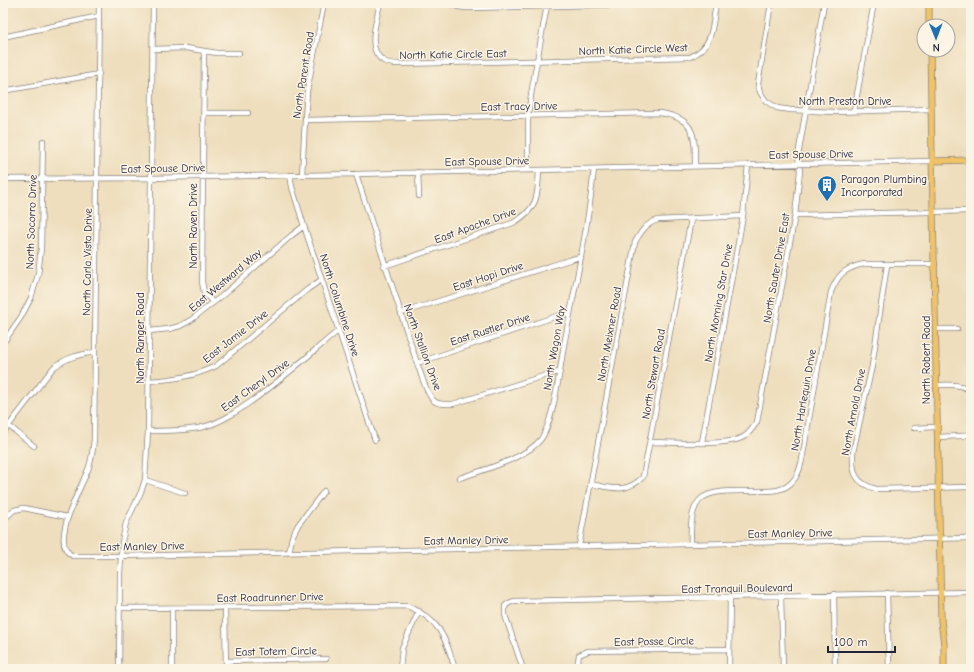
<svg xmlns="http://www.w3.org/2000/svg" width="974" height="672" viewBox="0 0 974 672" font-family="'Comic Neue',sans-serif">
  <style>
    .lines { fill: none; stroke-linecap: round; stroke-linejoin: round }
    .minor-casing { stroke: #88807c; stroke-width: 6 }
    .major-casing { stroke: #88807c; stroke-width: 7 }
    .minor { stroke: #fff; stroke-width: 4.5 }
    .major { stroke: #f0c369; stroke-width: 5.5 }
    .labels { text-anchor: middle; stroke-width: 3; stroke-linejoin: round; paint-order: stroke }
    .street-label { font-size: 11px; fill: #22223b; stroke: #fcf5e5 }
    .poi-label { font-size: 11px; fill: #22223b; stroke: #fcf5e5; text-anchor: start }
  </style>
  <rect width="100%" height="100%" fill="#fcf5e5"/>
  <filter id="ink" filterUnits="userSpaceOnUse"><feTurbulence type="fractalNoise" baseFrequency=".025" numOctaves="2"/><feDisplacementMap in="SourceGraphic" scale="8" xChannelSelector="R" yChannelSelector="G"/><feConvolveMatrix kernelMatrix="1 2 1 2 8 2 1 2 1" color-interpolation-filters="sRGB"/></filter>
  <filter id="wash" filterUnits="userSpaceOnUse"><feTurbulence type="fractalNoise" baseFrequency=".012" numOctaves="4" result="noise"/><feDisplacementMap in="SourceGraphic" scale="16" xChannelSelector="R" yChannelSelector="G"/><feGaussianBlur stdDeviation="0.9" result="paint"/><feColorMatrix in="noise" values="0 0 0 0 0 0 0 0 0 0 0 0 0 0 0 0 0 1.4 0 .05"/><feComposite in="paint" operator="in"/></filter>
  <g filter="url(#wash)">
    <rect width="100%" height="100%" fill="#eedebd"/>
  </g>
  <g filter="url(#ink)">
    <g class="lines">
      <g class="minor-casing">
        <path id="minor" d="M99 3 94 439C93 449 92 458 89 467 83 485 47 544 73 556H121L971 538
          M380 3C377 20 365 50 384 61 389 64 395 64 400 64L690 57C714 47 712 26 716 3
          M448 3 458 7 467 8 640 4 643 3
          M771 3 758 84 760 92 766 101 777 108 791 110 834 112 931 109
          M3 37 99 16
          M153 49 186 48 217 53H239
          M204 51 202 282 204 292 213 303
          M3 91 99 74
          M854 111 874 3
          M204 113H248
          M305 120 660 113C696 118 695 136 695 166
          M528 170V115L532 89 547 5
          M418 172 419 196
          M356 174 417 363C421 373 426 394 434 401 439 405 447 404 453 404L550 374 559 372
          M290 175 292 187 304 226 375 440
          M302 175 305 120 307 91 324 3
          M3 179 150 178 356 174 932 161
          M795 215 971 211
          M887 265 872 366 853 452C852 473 855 483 876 489L971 487
          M384 266 513 223C538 209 538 196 539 170
          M401 313 569 260 580 257
          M936 329H957
          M149 331 169 329 180 326 191 320 223 295 292 235 304 226
          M3 343 21 317 31 298 38 275 41 248 43 141
          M417 363 560 315 570 314
          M149 381C174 379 193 377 216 366L308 289 321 280
          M936 385C947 385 963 383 971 392
          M9 426 34 446
          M914 428 936 427
          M148 431C166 431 185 431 203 427 223 422 239 410 256 398 285 377 311 353 338 331
          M3 433 53 368C67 357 78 355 95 352
          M937 437 962 436 971 433
          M650 442C671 442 730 447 745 436 750 433 754 426 757 422L795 215 800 171 798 156 824 3
          M702 442 743 216 748 165
          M460 478C483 470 527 458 541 439 554 420 560 368 564 345 575 287 588 228 594 169
          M145 480 185 493
          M591 484C612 488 626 494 643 477L691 219
          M3 520 14 510 24 508 67 517
          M691 544C688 484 712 492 761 491 772 491 784 491 792 482 798 476 800 468 802 460L831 292C838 274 845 268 864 264H935
          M579 546 635 242C641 232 645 224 658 220L743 216
          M289 553 292 537 298 525 324 491
          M887 593 889 669
          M834 594 835 669
          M781 596 783 669
          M225 607 226 669
          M119 608 407 606C440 619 445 637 455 669
          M226 661 326 659
          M119 669 120 573 122 542 126 523 141 492 145 480 148 431 153 3
          M172 669V608
          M400 669 402 648 419 611
          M523 669 505 615V606L509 603 514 601 971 592
          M578 669 577 667 579 655 588 651 729 649
          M729 669 730 598"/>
      </g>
      <g class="major-casing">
        <path id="major" d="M929 3V26
          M930 50 941 620 944 644V669
          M932 161 971 160"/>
      </g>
      <use href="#minor" class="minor"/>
      <use href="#major" class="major"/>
    </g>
  </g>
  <defs>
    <g id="building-pin" transform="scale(1)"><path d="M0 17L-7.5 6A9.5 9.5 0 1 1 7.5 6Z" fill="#1f6fb2" stroke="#fcf5e5"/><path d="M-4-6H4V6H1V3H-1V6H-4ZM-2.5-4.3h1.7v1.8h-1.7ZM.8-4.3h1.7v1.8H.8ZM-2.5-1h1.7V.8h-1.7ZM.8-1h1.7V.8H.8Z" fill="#fff"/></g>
  </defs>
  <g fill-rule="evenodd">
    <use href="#building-pin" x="827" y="185"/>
  </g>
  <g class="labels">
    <g class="street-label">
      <text transform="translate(633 49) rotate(-2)" y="4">North Katie Circle West</text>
      <text transform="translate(453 54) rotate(-1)" y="4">North Katie Circle East</text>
      <text transform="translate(303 75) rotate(-81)" y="4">North Parent Road</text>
      <text x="845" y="105">North Preston Drive</text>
      <text transform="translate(519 106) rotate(-1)" y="4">East Tracy Drive</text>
      <text transform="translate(811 154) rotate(-1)" y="4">East Spouse Drive</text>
      <text transform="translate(487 161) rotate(-1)" y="4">East Spouse Drive</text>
      <text transform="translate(163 168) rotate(-1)" y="4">East Spouse Drive</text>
      <text transform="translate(31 222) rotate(-88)" y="4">North Socorro Drive</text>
      <text transform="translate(475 225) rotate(-20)" y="4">East Apache Drive</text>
      <text transform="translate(193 226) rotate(-90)" y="4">North Raven Drive</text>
      <text transform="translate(87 262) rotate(-89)" y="4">North Carla Vista Drive</text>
      <text transform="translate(776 268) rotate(-80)" y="4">North Sauter Drive East</text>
      <text transform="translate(488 276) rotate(-18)" y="4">East Hopi Drive</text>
      <text transform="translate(225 280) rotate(-40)" y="4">East Westward Way</text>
      <text transform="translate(718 303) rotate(-80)" y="4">North Morning Star Drive</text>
      <text transform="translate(340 305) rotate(72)" y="4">North Columbine Drive</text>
      <text transform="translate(490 329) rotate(-18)" y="4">East Rustler Drive</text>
      <text transform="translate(609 334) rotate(-80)" y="4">North Meixner Road</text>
      <text transform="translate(235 336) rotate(-38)" y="4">East Jamie Drive</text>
      <text transform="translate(140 338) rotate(-90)" y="4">North Ranger Road</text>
      <text transform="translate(423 347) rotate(70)" y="4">North Stallion Drive</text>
      <text transform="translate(554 348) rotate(-80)" y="4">North Wagon Way</text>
      <text transform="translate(926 360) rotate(-90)" y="4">North Robert Road</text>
      <text transform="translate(653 374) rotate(-80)" y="4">North Stewart Road</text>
      <text transform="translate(255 385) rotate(-36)" y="4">East Cheryl Drive</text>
      <text transform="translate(803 400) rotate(-80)" y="4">North Harlequin Drive</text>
      <text transform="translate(853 412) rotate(-79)" y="4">North Arnold Drive</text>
      <text transform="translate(790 533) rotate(-1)" y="4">East Manley Drive</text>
      <text transform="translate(466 540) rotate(-1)" y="4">East Manley Drive</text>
      <text transform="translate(142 546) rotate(-1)" y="4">East Manley Drive</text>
      <text transform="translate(737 588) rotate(-1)" y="4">East Tranquil Boulevard</text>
      <text transform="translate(270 597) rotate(-1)" y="4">East Roadrunner Drive</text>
      <text transform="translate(654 641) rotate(-1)" y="4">East Posse Circle</text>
      <text transform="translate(276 651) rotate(-1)" y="4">East Totem Circle</text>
    </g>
    <g class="poi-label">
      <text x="841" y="183">Paragon Plumbing<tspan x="841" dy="13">Incorporated</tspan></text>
    </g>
  </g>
  <rect width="974" height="672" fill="none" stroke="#fcf5e5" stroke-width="16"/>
  <g transform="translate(936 38) rotate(179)"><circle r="19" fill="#fcf5e5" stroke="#a5a1a1"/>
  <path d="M0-3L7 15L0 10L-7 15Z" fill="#1f6fb2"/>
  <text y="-6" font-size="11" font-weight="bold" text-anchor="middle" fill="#22223b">N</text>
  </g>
  <path d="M828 646v6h67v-6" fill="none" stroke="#22223b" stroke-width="2"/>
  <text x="834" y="646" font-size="12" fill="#22223b" stroke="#fcf5e5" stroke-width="3" paint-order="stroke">100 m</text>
</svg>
